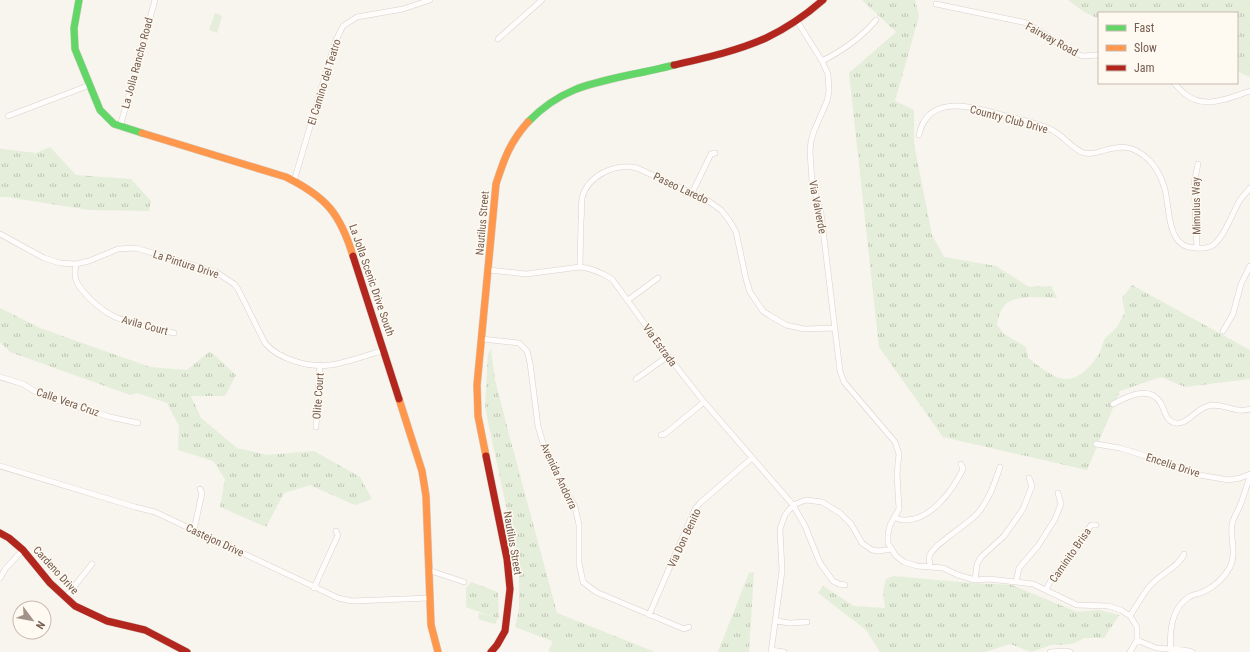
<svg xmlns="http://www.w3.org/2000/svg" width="1250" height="652" viewBox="0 0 1250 652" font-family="'Roboto Condensed',sans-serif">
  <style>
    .grass { fill: url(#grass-tufts) }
    .park { fill: #e5eeda }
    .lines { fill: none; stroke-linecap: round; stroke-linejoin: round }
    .street-casing { stroke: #d7d1cc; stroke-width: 6 }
    .fast-casing { stroke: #d6d0c9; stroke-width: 8 }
    .slow-casing { stroke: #d6d0c9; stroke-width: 8 }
    .jam-casing { stroke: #d6d0c9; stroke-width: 8 }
    .street { stroke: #fefdfc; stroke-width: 5 }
    .fast { stroke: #63d668; stroke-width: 7 }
    .slow { stroke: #ff974d; stroke-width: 7 }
    .jam { stroke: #b3261e; stroke-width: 7 }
    .labels { text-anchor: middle; stroke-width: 3; stroke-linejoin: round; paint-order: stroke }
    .street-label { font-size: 11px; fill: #755d4f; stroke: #fef9f1 }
  </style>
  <defs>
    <pattern id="grass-tufts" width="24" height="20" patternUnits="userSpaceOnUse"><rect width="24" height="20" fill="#e5eeda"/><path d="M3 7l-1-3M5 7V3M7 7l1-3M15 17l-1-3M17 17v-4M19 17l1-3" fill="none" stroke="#bec4b3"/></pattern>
  </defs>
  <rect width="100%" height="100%" fill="#f8f4ee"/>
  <path class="grass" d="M862 0H915L919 16 895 101 914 110V144L932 235 944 257 996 266 1029 287 1051 286 1057 298C1042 298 1021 294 1007 303 1001 307 998 318 997 325L1004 334 1026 347 1028 358C1057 380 1071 392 1097 357 1102 351 1102 343 1106 337 1108 335 1111 333 1113 331 1118 327 1121 319 1125 313L1122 298 1132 285 1250 350V379L1185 387 1161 377 1120 391 1087 470 943 437 879 347 849 73 896 32Z
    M1068 0H1250V77L1237 71V13H1099V19L1084 12Z
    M50 147 76 175 131 179 151 201 149 211 90 210 6 197H0V148L2 149 36 153Z
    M0 308 40 328 150 367 187 370 210 351 236 375 225 396H191L201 418 237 448 267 455 314 451 360 477 372 499 355 505 310 485 284 493 266 527 220 507 225 479 213 461 178 450 179 426 167 403 137 393 130 395 10 352 0 342Z
    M491 349 495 380 510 438 557 613 655 652H581L515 627 519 609V567L485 407 488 354Z
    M754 572 749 652H718L749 573Z
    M893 576 971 583 1012 585 1077 612 1099 610 1119 615 1104 638H1085L1072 644 1051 645 1031 652 1010 644 985 652H880L866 630 818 593 823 586 854 606 885 608 883 591 886 579Z
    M471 582 498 592 499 619 466 607V588Z"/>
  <path class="park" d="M215 13 222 16 217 33 209 30Z
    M479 613 498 618 495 624 478 619Z
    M553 641 581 652H548Z"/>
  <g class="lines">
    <g class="street-casing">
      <path id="street" d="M936 4 1027 23 1074 53 1083 56 1099 55
        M797 21 822 61 828 74 829 91 827 101 814 131 811 141 810 151 812 183 821 213 840 371 844 382 895 442 899 454 897 474 899 509 890 525 888 534V543L896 556 904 562 917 566 943 568 958 575 975 580 989 579 1033 584 1077 605 1108 606 1121 610 1130 616 1137 627V640L1130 652
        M498 39 542 0
        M822 61C844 50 861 38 876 20
        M1174 83C1178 87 1181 91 1185 94 1205 110 1229 98 1250 91
        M8 116 90 85
        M120 127 155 0
        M919 135C928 91 976 108 1006 116 1021 120 1038 123 1052 130 1064 136 1072 149 1084 153 1090 154 1096 153 1102 151 1122 145 1133 145 1149 160 1155 166 1161 177 1164 186 1170 204 1166 241 1188 247 1194 248 1204 249 1209 247 1222 244 1233 211 1240 200 1243 196 1247 192 1250 188
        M294 181 335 42 343 26 357 17 403 9 430 0
        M692 193 711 154 715 153
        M0 234 44 258 60 263 76 264 89 261 118 249 136 248 216 272 234 284 238 289 265 343C278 359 309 368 330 365 346 363 368 355 384 350
        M1197 248 1194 183 1198 164
        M76 264C75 270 74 275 76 280 81 293 101 310 113 316 130 324 155 328 174 333
        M580 267C580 251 581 235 581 220 582 213 581 205 582 198 588 175 615 163 637 168L707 200 721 210 729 220 736 232 746 279 750 292 763 311 769 315 786 325 804 329 834 328
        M489 270 526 274 580 267C592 268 602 273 612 279L668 356 704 402 793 505 805 526 820 563 833 581 839 584 845 585
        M628 300 658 278
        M1223 331 1233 314 1241 284 1250 266
        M481 339 519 343 527 351 530 363 538 426 543 443 551 463 575 507 579 525V563L583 582 596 592 684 629 689 627
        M0 377 23 384 36 392 56 400 110 417 138 423
        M636 379 668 356
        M1113 404C1126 397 1149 385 1160 402 1165 409 1165 422 1176 423 1187 425 1196 409 1208 406 1222 402 1235 414 1250 409
        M316 427 320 365
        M661 435 665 434 704 402
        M1096 444 1120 448 1155 459 1199 475 1229 480 1240 478 1250 474
        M0 466 135 507 155 512 338 598 352 601 430 598
        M894 517C897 518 900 520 903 520 930 522 953 490 963 469L961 464
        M194 530 202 493 200 489
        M930 566C930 563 929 559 929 557 932 545 967 525 977 514 989 500 994 485 1000 467
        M428 570 464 582
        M0 578 6 568 23 550
        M975 580 977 564 981 557 1004 536 1014 522 1023 509 1032 486 1029 478
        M1016 582 1019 568 1038 546 1055 519 1061 504 1058 493
        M314 588 338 535 336 531
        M1046 590 1051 580 1069 559 1091 525H1096
        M65 598 92 564
        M649 615 695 509 700 503 752 458
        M1130 616C1136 606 1142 596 1149 587 1158 575 1179 567 1184 554
        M776 621 790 623 807 622
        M1137 640 1156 648 1184 650 1192 652
        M771 650 784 652
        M771 652 782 571 780 529 785 515 793 505 806 500 822 502 840 513 851 524 862 543 872 550 879 551 891 549
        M1050 652 1065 651 1070 652
        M1171 652C1169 633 1171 608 1189 597 1193 594 1199 594 1203 592 1214 587 1224 578 1230 567 1237 553 1230 540 1232 525 1233 519 1236 514 1239 508 1243 499 1246 487 1250 477"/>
    </g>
    <g class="fast-casing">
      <path id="fast" d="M79 0 74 28 75 49 100 110 114 124 142 133
        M528 122C559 90 587 84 629 75 644 72 659 69 674 65"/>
    </g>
    <g class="slow-casing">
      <path id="slow" d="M142 133 286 177C326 197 340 213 353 256
        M399 399 422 471 426 496 431 625 438 652
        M486 456 478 416 477 385 496 184C504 159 510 142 528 122"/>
    </g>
    <g class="jam-casing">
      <path id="jam" d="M674 65C705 58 737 51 766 38 787 28 806 15 823 0
        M353 256 399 399
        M486 456 507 559 510 589 505 631 497 645 491 652
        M0 533 9 538 23 550 50 583 75 606 107 621 145 630 187 652"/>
    </g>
    <use href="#street" class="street"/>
    <use href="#fast" class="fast"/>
    <use href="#slow" class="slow"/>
    <use href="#jam" class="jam"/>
  </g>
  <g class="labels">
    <g class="street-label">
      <text transform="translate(1052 39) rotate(29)" y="4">Fairway Road</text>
      <text transform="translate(137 63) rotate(-75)" y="4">La Jolla Rancho Road</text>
      <text transform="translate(324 82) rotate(-73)" y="4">El Camino del Teatro</text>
      <text transform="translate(1009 119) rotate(15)" y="4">Country Club Drive</text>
      <text transform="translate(681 188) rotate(25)" y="4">Paseo Laredo</text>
      <text transform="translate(1196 206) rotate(-91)" y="4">Mimulus Way</text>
      <text transform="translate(818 207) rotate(79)" y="4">Via Valverde</text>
      <text transform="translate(482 223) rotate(-85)" y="4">Nautilus Street</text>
      <text transform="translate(186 264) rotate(18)" y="4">La Pintura Drive</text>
      <text transform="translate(372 280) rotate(71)" y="4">La Jolla Scenic Drive South</text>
      <text transform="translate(145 325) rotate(15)" y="4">Avila Court</text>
      <text transform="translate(660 345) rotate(54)" y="4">Via Estrada</text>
      <text transform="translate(318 396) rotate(-86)" y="4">Olite Court</text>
      <text transform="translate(68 402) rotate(19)" y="4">Calle Vera Cruz</text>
      <text transform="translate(1173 465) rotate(18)" y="4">Encelia Drive</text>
      <text transform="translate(559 476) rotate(65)" y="4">Avenida Andorra</text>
      <text transform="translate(684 538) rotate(-65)" y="4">Via Don Benito</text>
      <text transform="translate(215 540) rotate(25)" y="4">Castejon Drive</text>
      <text transform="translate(513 543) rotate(80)" y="4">Nautilus Street</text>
      <text transform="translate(1070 555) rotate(-55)" y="4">Caminito Brisa</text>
      <text transform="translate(56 570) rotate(47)" y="4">Cardeno Drive</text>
    </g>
  </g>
  <rect x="1098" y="12" width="140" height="72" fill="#fef9f1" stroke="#c7bbb0"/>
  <rect x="1106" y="25" width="20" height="6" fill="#63d668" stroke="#c7bbb0"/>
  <text x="1134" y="32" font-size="12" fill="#755d4f">Fast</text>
  <rect x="1106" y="45" width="20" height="6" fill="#ff974d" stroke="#c7bbb0"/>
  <text x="1134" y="52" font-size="12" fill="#755d4f">Slow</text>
  <rect x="1106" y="65" width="20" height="6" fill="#b3261e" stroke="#c7bbb0"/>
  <text x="1134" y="72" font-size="12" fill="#755d4f">Jam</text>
  <g transform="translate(32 620) rotate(122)"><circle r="19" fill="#fef9f1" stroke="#c7bbb0"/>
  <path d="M0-3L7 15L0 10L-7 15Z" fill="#a39287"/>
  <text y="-6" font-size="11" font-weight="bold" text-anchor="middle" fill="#755d4f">N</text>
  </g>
</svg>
